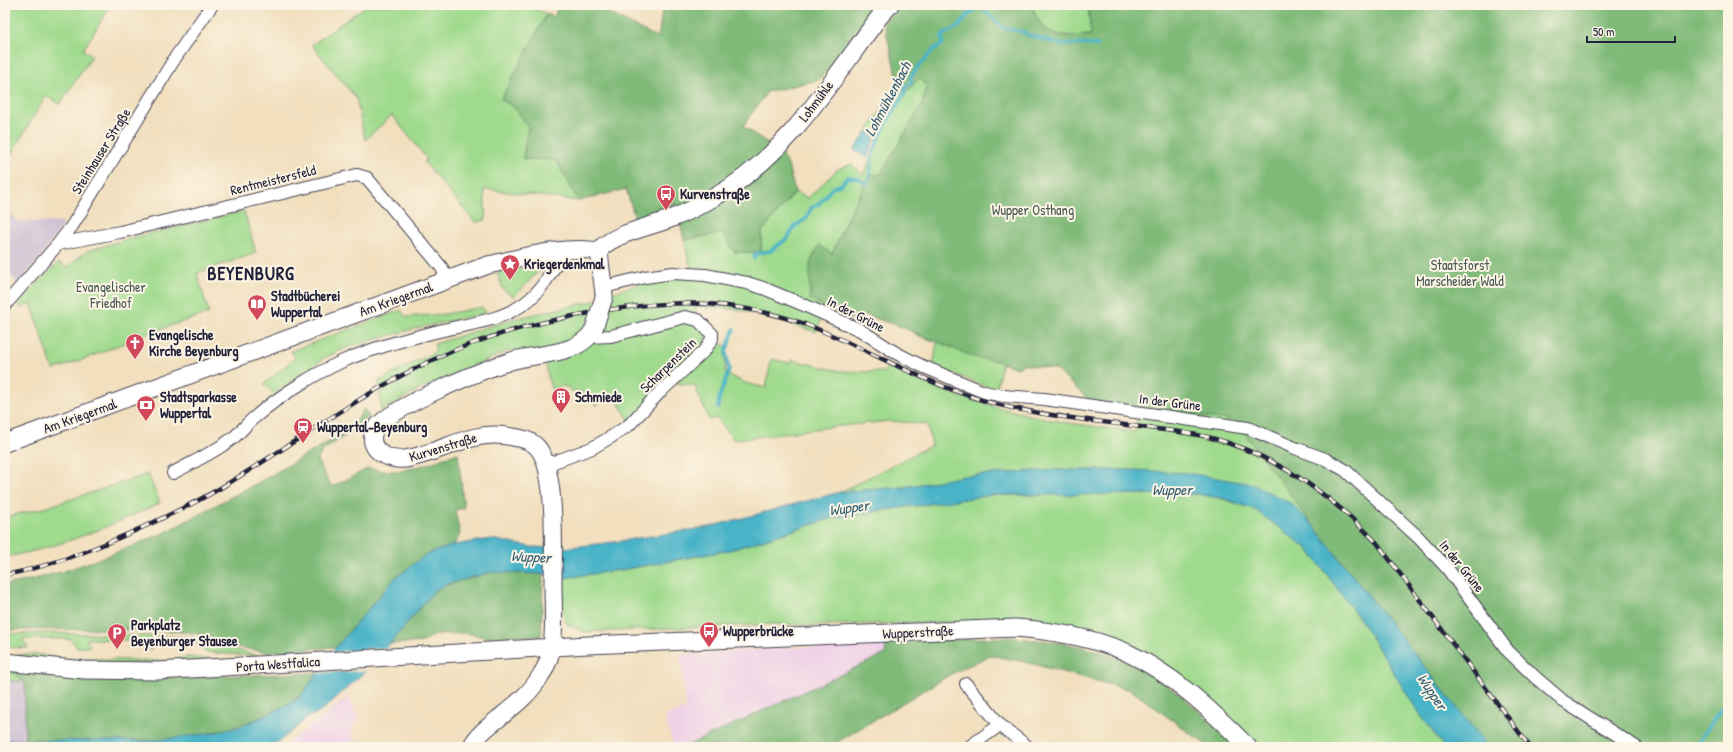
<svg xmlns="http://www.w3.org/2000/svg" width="1733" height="752" viewBox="0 0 1733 752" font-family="'Patrick Hand',sans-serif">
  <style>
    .built { fill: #eed0e7 }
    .industrial { fill: #ccbed3 }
    .green { fill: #9fda8d; stroke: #607e64; fill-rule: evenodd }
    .forest { fill: #7fba78; stroke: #506e5a }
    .water { fill: #49b3c8; stroke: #366a82 }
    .pier { fill: #f1dfbe }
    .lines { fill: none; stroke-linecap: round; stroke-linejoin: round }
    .stream { stroke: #49b3c8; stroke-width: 3.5 }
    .street-casing { stroke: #413e4f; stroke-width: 14 }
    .secondary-casing { stroke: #413e4f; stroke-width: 19 }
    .street { stroke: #fff; stroke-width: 12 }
    .secondary { stroke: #fff; stroke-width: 17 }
    .rail-casing { stroke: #22223b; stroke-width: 4.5 }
    .rail { stroke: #fcf5e5; stroke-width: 3; stroke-dasharray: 9; stroke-linecap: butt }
    .secondary-bridge-casing { stroke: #413e4f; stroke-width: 19; stroke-linecap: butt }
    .secondary-bridge { stroke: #fff; stroke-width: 17 }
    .labels { text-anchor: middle; stroke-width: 4; stroke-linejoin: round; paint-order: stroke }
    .street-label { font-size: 14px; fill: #22223b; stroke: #fcf5e5 }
    .poi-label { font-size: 14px; font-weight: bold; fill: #22223b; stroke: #fcf5e5; text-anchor: start }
    .park-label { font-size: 14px; fill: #485954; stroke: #fcf5e5 }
    .water-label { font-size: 15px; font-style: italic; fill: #325c73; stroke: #fcf5e5 }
    .district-label { font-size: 18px; font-weight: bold; letter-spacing: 1px; fill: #22223b; stroke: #fcf5e5 }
  </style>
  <rect width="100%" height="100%" fill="#fcf5e5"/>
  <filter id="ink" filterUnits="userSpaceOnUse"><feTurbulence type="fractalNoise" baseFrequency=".025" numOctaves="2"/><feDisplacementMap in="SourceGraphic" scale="8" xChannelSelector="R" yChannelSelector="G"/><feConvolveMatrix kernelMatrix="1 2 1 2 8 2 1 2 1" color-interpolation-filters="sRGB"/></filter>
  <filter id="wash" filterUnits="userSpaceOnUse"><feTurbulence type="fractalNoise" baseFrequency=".012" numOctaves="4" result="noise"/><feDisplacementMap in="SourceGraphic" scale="16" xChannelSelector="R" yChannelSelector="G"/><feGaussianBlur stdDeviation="0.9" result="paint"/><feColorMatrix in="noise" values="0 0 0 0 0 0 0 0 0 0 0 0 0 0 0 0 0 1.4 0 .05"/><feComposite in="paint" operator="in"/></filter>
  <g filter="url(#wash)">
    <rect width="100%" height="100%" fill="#f1dfbe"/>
    <path class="built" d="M886 643 885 654 684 747H674L665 716 686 708 680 655 764 649Z
      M349 697 359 722 352 724 354 747H282Z"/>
    <path class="industrial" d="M5 210 17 221 64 223 42 255 18 283 5 271Z
      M5 680 25 682 26 747H5Z"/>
    <path class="green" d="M5 5H111L83 50 92 56 60 104 46 96 7 161 5 159Z
      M367 5H527L547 14 501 99 514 107 528 126 523 159 556 160 579 201 484 189 486 220 475 222 424 162 427 159 392 115 365 140 356 98 312 45Z
      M1032 5H1088L1091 35C1060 36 1042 39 1032 5Z
      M1026 18 1623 747H1462L1359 601 1276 512 1133 470H1051L964 477 903 487 840 492 932 445 927 424 889 421 822 428 734 440 717 418 709 420 695 386 675 383 633 426 614 396 596 405 582 392 571 391C567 383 558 387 551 389L545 362 508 351 420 389 381 411 379 381 436 351 434 344 513 319 590 302 617 291 652 280 678 277 693 279 684 240 723 233 734 252H761L762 231 795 192 808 198 838 169 852 164 863 175 879 136 868 129 899 86 908 91 919 77 927 86 922 105 880 175 870 174 848 217 832 254 819 246 810 293ZM696 306 734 309 767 316 816 332 826 308 863 314 911 330 916 335 937 342 933 366 996 390 1002 363 1017 368 1030 345 1144 366 1135 432 1062 422 1012 411 958 396 925 383 888 366 884 372 840 371 792 360 790 363 771 359 766 388 745 383 726 374 725 351 728 347 721 344 675 383 708 336 696 323Z
      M244 211 256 253 197 273 209 313 146 334 87 358 53 370 31 303 21 308 18 303 59 262 66 268 87 251 131 238Z
      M543 261 546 263 514 297 503 289 497 273Z
      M482 307 487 313 413 329 346 348 324 358 274 394 264 384 295 358 291 351 401 310 406 317 446 314Z
      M148 474 160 503C110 526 59 548 5 557V517L44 508Z
      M1197 494 1223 499 1254 509 1307 548 1360 619 1417 710 1444 747H1351L1347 743 1342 747H1260L1201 692 1155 661 1010 621 819 625 777 624 584 632 567 624 562 611 563 578 621 570 730 550 836 517 992 495Z
      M54 633 186 637C212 641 237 651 263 657L205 652 197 643 148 640 152 647 151 649 141 648 134 640 86 639 90 645 88 647H77L70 639H22L28 648 5 647V634Z
      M37 654 57 658 167 661 188 657 216 660 215 662 87 664 14 655Z
      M5 668 9 669 25 682 5 680Z"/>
    <path class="forest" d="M559 5H593L658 38 663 5H880L833 65 818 80 767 92 743 126 779 151 788 165 795 192 762 231 761 252H734L723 233 684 240 676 204 635 218 626 189 579 201 556 160 523 159 528 126 514 107 501 99 547 14 554 17Z
      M899 5H1032C1042 39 1060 36 1091 35L1088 5H1728V747H1488L1312 524 1235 421 1087 401V398L1055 369 1022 364 1019 368 1002 362 974 357 904 328 866 315 847 320 810 299V263L819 245 832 254 848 217 870 174 880 175 922 105 927 86 919 78 908 91 899 86 884 23Z
      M364 409 369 417 356 426 357 428 322 451 317 461 332 487 369 468 382 471H400L428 464 458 453 464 508 455 510 460 534 454 545 427 554 395 578 336 647 265 652 238 647 208 636 188 632 99 629 5 630V585L35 579 61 572 102 558 162 534 261 481 351 429Z
      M491 572 543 574 541 636 484 637 467 633 434 635 423 642 390 644 435 590 448 584Z
      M1006 637C1024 639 1042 640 1060 643 1106 649 1151 670 1186 700 1203 713 1218 731 1234 747H1209L1131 690 1025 662 994 656 987 657 951 674 829 747H684L885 654 886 643Z
      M9 669 55 676 108 678H159L317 673C311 680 306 691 299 697 293 702 284 706 277 709 203 750 107 740 25 740V682Z"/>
    <path class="water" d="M867 131 875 137 867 158 854 150Z
      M1051 470H1136L1186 473 1252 484 1292 504 1312 524 1488 747H1444L1417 710 1360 619 1307 548 1254 509 1225 499 1197 494 992 495 836 517 730 550 621 570 563 578 543 574 491 572 448 584 435 590 370 667 335 699 319 713 310 716 280 741 264 747H5V740L149 741 212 733 239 727 267 715 299 698 336 647 395 578 427 554 454 545 491 539 531 547 563 548 614 542 709 527 840 492 905 487 965 476Z"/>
    <path class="pier" d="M390 647 368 671 317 673 336 652Z"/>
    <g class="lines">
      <path class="stream" d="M754 259 755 254 770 251 788 238 795 226 806 219 812 207 819 204 832 188 842 184 847 177 857 178 867 184C872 173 870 166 872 157 879 134 892 113 905 93V87L912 82 910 78C917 67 925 60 933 50 936 47 940 47 943 43L942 36 944 34 958 27 969 14 980 7 1004 28 1024 32 1028 35 1059 44 1098 45
        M718 408 719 398 729 370 726 352 734 329
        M1695 747 1728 699"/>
    </g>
  </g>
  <g filter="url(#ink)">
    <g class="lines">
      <g class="street-casing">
        <path id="street" d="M58 244 120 232 357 175 367 178 442 268 448 280
          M604 287 645 277 673 273 705 275 747 283 763 288 804 305 860 330 896 353 922 366 984 392 1004 396 1044 399 1248 428 1295 448 1325 459 1345 470 1418 537 1447 568 1508 651 1535 677 1563 701 1636 747
          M5 305 58 244 72 226 175 58 212 5
          M546 465 592 448 611 437 629 425 660 392 705 350 712 339V334L698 320 685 317 611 336 590 337
          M173 473C193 462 215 452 233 438 241 432 247 423 255 417 279 396 313 375 341 362 372 348 407 339 439 331 468 324 501 321 525 303 543 290 553 269 564 250
          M966 684 1000 725 1028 747
          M969 747 1000 725"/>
      </g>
      <g class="secondary-casing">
        <path id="secondary" d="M604 297C604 286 598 256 600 249 616 233 649 227 670 219 684 214 699 206 713 198 786 157 831 81 880 16L890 5
          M5 443 488 265C524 257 563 245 599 251
          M5 662 84 670 158 671 588 645 1016 628C1053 631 1091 637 1126 652 1172 673 1212 711 1248 747
          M471 747C477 735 488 727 498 719 514 706 531 693 541 675 546 668 551 655 552 646 555 626 553 604 553 584 553 555 558 464 535 445 529 440 521 438 513 437 470 428 444 453 405 459 390 461 366 451 374 431 384 409 485 369 511 361 537 353 580 356 594 329"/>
      </g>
      <use href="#street" class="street"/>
      <use href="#secondary" class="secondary"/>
      <g class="rail-casing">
        <path id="rail" d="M5 575C57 565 105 545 152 523 180 510 207 497 232 481 300 440 364 391 437 358 484 336 543 321 595 312 639 305 683 300 728 306 758 310 788 317 815 328 880 355 938 391 1008 407 1052 417 1097 421 1141 427 1164 430 1186 432 1208 437 1274 454 1330 494 1377 543L1530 747"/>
      </g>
      <use href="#rail" class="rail"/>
      <g class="secondary-bridge-casing">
        <path id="secondary-bridge" d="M594 329 604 297"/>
      </g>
      <use href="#secondary-bridge" class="secondary-bridge"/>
    </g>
  </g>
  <defs>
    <g id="bus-pin" transform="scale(1)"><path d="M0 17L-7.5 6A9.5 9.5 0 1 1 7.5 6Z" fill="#d1495b" stroke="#fcf5e5"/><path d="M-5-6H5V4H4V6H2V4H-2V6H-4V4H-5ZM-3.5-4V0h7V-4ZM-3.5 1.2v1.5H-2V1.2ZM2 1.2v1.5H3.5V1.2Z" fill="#fff"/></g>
    <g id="sight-pin" transform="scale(1)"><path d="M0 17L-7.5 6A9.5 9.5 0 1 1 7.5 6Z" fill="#d1495b" stroke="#fcf5e5"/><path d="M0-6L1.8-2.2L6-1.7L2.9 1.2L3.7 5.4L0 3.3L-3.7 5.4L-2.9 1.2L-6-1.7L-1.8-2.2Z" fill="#fff"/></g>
    <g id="library-pin" transform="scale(1)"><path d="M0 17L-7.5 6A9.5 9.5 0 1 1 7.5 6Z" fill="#d1495b" stroke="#fcf5e5"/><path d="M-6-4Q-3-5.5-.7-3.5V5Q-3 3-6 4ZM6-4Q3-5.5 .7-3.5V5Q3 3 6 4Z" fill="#fff"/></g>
    <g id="church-pin" transform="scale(1)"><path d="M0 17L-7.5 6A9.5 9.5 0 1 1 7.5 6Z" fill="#d1495b" stroke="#fcf5e5"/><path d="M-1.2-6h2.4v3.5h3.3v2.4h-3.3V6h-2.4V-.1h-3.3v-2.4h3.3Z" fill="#fff"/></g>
    <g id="building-pin" transform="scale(1)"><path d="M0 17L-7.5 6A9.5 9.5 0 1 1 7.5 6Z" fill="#d1495b" stroke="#fcf5e5"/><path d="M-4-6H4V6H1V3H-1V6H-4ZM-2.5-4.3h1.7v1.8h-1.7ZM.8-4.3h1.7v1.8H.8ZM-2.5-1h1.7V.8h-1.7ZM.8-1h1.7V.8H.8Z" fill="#fff"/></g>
    <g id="bank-pin" transform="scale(1)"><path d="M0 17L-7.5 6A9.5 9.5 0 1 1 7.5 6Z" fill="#d1495b" stroke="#fcf5e5"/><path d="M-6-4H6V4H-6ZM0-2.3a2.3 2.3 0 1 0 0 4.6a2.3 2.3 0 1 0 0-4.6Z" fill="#fff"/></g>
    <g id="station-pin" transform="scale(1)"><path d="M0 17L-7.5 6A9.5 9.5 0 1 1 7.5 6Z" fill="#d1495b" stroke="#fcf5e5"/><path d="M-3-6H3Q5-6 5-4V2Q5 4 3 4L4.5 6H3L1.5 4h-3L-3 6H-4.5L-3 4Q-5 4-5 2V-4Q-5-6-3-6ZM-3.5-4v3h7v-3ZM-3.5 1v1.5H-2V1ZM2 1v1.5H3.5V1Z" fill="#fff"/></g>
    <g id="parking-pin" transform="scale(1)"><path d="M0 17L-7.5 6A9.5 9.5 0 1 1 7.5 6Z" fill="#d1495b" stroke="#fcf5e5"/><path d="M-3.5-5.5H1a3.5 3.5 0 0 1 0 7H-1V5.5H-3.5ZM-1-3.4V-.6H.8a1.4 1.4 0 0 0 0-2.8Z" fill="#fff"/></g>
  </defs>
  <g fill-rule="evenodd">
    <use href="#bus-pin" x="666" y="194"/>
    <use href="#sight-pin" x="510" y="264"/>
    <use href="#library-pin" x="257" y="304"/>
    <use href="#church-pin" x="135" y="343"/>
    <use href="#building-pin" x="561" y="397"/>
    <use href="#bank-pin" x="146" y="405"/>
    <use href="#station-pin" x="303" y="427"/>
    <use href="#bus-pin" x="709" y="631"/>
    <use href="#parking-pin" x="117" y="633"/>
  </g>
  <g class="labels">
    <g class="street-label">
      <text transform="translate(816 101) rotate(-53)" y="5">Lohmühle</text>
      <text transform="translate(101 151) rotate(-58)" y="5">Steinhauser Straße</text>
      <text transform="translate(273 180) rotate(-14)" y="5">Rentmeistersfeld</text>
      <text transform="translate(396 299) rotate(-20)" y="5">Am Kriegermal</text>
      <text transform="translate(856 314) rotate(27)" y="5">In der Grüne</text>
      <text transform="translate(668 365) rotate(-44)" y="5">Scharpenstein</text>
      <text transform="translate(1170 402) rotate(7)" y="5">In der Grüne</text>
      <text transform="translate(80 416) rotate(-20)" y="5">Am Kriegermal</text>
      <text transform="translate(443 447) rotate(-17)" y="5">Kurvenstraße</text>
      <text transform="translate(1462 566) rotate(51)" y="5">In der Grüne</text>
      <text transform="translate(918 632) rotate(-3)" y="5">Wupperstraße</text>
      <text transform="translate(278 664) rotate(-4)" y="5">Porta Westfalica</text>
    </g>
    <g class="poi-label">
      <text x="680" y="199">Kurvenstraße</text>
      <text x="524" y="269">Kriegerdenkmal</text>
      <text x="271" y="301">Stadtbücherei<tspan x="271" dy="16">Wuppertal</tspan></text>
      <text x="149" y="340">Evangelische<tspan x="149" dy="16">Kirche Beyenburg</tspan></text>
      <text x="160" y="402">Stadtsparkasse<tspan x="160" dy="16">Wuppertal</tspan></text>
      <text x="575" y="402">Schmiede</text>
      <text x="317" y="432">Wuppertal-Beyenburg</text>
      <text x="131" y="630">Parkplatz<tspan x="131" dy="16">Beyenburger Stausee</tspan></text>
      <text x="723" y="636">Wupperbrücke</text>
    </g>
    <g class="park-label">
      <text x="1033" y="215">Wupper Osthang</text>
      <text x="1460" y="270">Staatsforst<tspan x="1460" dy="16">Marscheider Wald</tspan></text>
      <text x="111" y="292">Evangelischer<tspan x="111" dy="16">Friedhof</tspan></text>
    </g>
    <g class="water-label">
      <text transform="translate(888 99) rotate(-62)" y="5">Lohmühlenbach</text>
      <text x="1172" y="495">Wupper</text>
      <text transform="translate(849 508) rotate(-8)" y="5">Wupper</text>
      <text transform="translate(531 557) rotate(3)" y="5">Wupper</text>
      <text transform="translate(1432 692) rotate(56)" y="5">Wupper</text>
    </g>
    <g class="district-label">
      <text x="251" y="280">BEYENBURG</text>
    </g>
  </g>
  <rect width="1733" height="752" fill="none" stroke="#fcf5e5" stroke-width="20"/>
  <path d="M1587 36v6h88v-6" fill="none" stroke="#22223b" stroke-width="2"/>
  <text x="1593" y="36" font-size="12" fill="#22223b" stroke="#fcf5e5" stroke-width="3" paint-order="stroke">50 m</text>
</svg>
